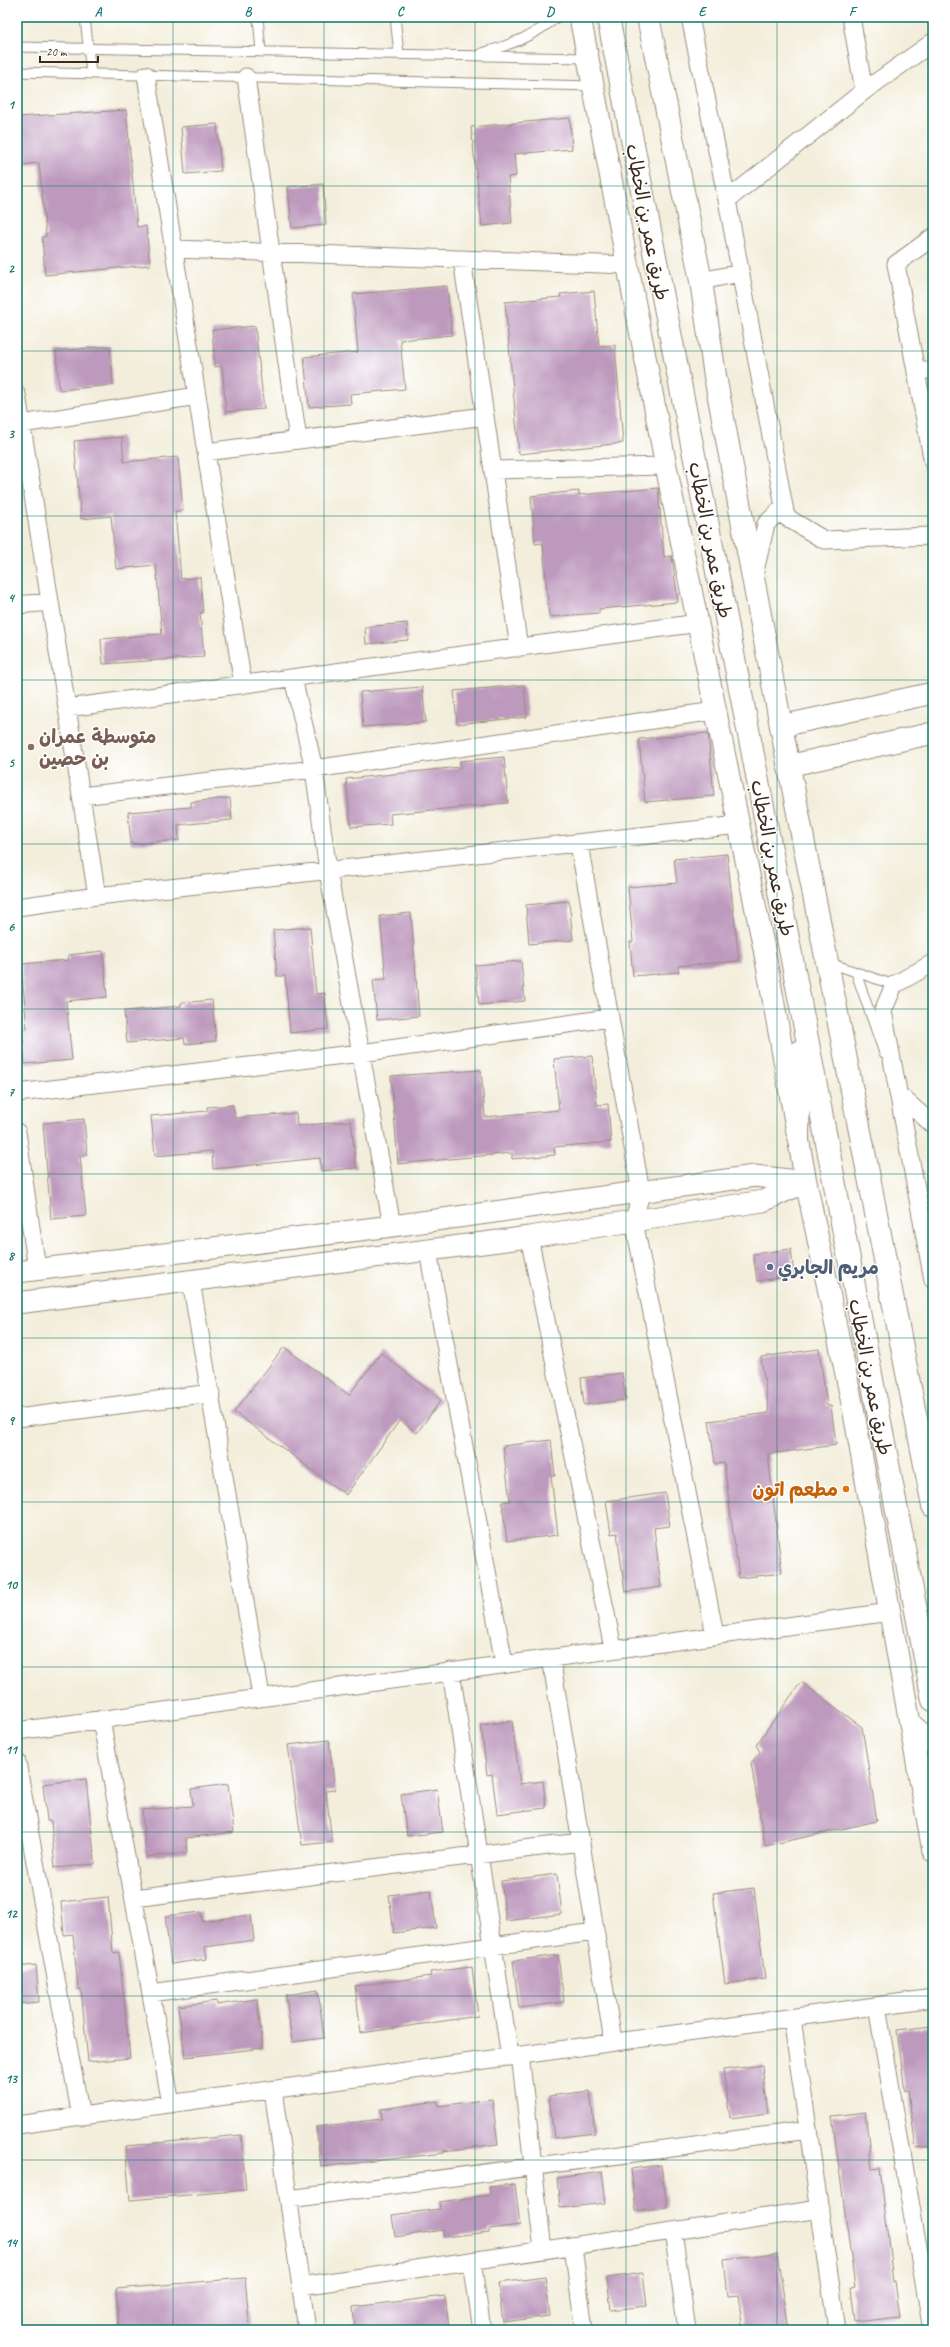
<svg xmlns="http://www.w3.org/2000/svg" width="950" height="2347" viewBox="0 0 950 2347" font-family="Caveat,'Playpen Sans Arabic',sans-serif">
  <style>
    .building { fill: #bd99bd }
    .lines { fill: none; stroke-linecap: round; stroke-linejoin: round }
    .service-casing { stroke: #978c7c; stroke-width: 11 }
    .minor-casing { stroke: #978c7c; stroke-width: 19 }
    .tertiary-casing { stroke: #978c7c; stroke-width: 23 }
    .secondary-casing { stroke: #978c7c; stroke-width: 24 }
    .service { stroke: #fff; stroke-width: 9 }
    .minor { stroke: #fff; stroke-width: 17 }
    .tertiary { stroke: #fff; stroke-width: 21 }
    .secondary { stroke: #fff; stroke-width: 22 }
    .grid { fill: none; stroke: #0f766e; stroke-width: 1; stroke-opacity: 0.55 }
    .education-dot { fill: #8d6e63; stroke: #fff; stroke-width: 1.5 }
    .service-dot { fill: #5c6f8a; stroke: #fff; stroke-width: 1.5 }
    .food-dot { fill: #e8710a; stroke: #fff; stroke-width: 1.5 }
    .labels { text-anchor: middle; stroke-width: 3; stroke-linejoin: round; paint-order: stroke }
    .street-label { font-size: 19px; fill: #3b2a1e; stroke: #fff }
    .education-label { font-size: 19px; font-weight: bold; fill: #785e54; stroke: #fff; text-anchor: start }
    .service-label { font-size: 19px; font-weight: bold; fill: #4e5e75; stroke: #fff; text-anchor: start }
    .food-label { font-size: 19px; font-weight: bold; fill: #c56008; stroke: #fff; text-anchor: end }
    .neatline { fill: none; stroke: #0f766e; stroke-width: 1.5 }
    .grid-label { font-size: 13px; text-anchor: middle; font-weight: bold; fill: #0f766e }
  </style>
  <rect width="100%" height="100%" fill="#fff"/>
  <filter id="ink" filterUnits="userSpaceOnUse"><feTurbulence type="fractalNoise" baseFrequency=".025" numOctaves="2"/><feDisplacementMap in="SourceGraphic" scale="8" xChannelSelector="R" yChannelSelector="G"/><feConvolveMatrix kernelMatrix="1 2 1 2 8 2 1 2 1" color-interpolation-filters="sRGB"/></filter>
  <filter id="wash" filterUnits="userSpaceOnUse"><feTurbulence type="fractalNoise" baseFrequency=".012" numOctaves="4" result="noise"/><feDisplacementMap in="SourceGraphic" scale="16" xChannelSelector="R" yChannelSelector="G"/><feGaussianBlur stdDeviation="0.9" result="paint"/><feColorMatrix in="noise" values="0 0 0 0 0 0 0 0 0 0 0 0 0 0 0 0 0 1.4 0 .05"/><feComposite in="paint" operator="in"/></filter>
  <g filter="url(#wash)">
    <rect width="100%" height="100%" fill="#f3eedb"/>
    <g id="blocks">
      <path class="building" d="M126 110 137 227 146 226 150 265 45 275 42 237 46 236 39 163 22 165 17 117Z
        M570 118 572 149 514 154 516 176 508 177 512 223 482 226 471 127Z
        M217 124 221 171 185 174 181 127Z
        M323 184 326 225 292 228 288 187Z
        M447 286 452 335 400 340 405 389 350 394 351 404 309 407 304 357 358 352 353 294Z
        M594 291 599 346 615 345 623 443 519 454 505 302 561 297 560 294Z
        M255 326 264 409 226 412 222 366 215 367 212 330Z
        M110 346 113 385 59 390 56 351Z
        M122 437 124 462 178 457 183 511H175L181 579 200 577 203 613H200L204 657 103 664 101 639 162 634 156 565 116 569 111 516 81 519 74 441Z
        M658 488 664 557 672 556 678 602 599 609V613L549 617 543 543 535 544 531 496 579 491V495Z
        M407 623 408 640 366 644 365 627Z
        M524 685 527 717 457 724 454 691Z
        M422 687 426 722 363 727 360 692Z
        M708 733 714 796 645 802 639 739Z
        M504 757 508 803 390 814 391 824 351 827 346 779 460 767V761Z
        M230 798 232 820 178 825 179 840 131 844 128 812 191 807V802Z
        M727 854 739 961 678 966 679 972 633 976 630 942H633L628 887 677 883 674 859Z
        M569 901 573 940 529 944 526 905Z
        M411 913 419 1016 377 1020 373 980 386 979 380 916Z
        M310 927 316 994 325 993 328 1029 290 1033 285 976H277L273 930Z
        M103 951 107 997 66 1001 72 1060 25 1064 22 1030 27 1029 21 964 69 960 68 955Z
        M521 961 525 1001 479 1005 475 965Z
        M212 1000 216 1041 185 1044 184 1038 127 1043 124 1011 181 1006V1003Z
        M592 1056 597 1105 608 1104 611 1142 554 1147 555 1155 512 1159V1153L398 1164 391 1076 481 1070 485 1117 559 1110 554 1059Z
        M233 1105 235 1118 296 1113 297 1126 351 1121 356 1168 321 1171 320 1158 213 1169 212 1151 155 1156 151 1116 207 1111V1107Z
        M84 1119 87 1155 80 1156 86 1216 51 1219 43 1123Z
        M791 1249 794 1276 757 1281 753 1254Z
        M284 1347 349 1395 381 1353 441 1400 417 1433 400 1420 346 1495 234 1412Z
        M819 1349 827 1406H831L836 1445 768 1454 782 1573 739 1578 724 1463 715 1464 709 1421 769 1413 761 1357Z
        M622 1373 626 1400 584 1405 581 1378Z
        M551 1440 555 1476H551L558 1535 507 1541 502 1502 510 1501 503 1446Z
        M665 1493 670 1526 654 1528 661 1587 625 1592 617 1533 611 1534 606 1501Z
        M801 1682 862 1727 877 1821 765 1846 751 1763 760 1752 756 1745Z
        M512 1721 520 1784 543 1781 546 1808 497 1814 492 1774 487 1775 481 1725Z
        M329 1740 335 1790 326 1791 332 1842 302 1845 288 1745Z
        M86 1779 95 1864 55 1868 51 1821H47L43 1784Z
        M228 1784 234 1832 186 1838 187 1853 146 1857 142 1810 193 1806 191 1789Z
        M437 1789 443 1832 407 1836 401 1794Z
        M557 1874 562 1914 506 1921 501 1881Z
        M754 1888 765 1979 725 1984 713 1893Z
        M431 1890 436 1928 394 1933 389 1895Z
        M108 1897 113 1953 119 1952 130 2058 88 2062 81 1989H78L73 1934 64 1935 61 1902Z
        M201 1912 202 1921 251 1915 254 1940 205 1947 207 1959 171 1964 165 1916Z
        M558 1955 564 2002 519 2008 513 1961Z
        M36 1965 39 2002 17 2004V1967Z
        M472 1967 478 2016 361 2033 355 1986 431 1976 430 1972Z
        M318 1990 324 2038 292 2042 286 1995Z
        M257 1999 263 2048 185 2057 178 2006 217 2001V2005Z
        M933 2026V2146L916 2148 908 2090 905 2091 897 2030Z
        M762 2065 768 2113 730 2118 723 2070Z
        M590 2091 595 2133 554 2138 549 2096Z
        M492 2099 498 2144 444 2151V2153L321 2167 316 2127 382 2119 381 2109 438 2101V2106Z
        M865 2112 872 2169 880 2168 893 2282H895L900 2317 855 2322 851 2288 855 2287 832 2116Z
        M241 2135 246 2190 130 2200 125 2146Z
        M661 2165 667 2207 636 2211 631 2169Z
        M602 2172 606 2203 560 2208 557 2178Z
        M515 2184 520 2225 489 2229V2232L444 2237 443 2230 395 2237 392 2215 440 2209 439 2202 490 2195 489 2187Z
        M777 2253 789 2330H743L738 2296 728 2297 724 2259Z
        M643 2273 647 2306 611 2310 607 2278Z
        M545 2277 550 2316 503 2322 498 2283Z
        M245 2278 250 2330H119L116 2289Z
        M445 2296 449 2328 431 2330H355L353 2307Z"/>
    </g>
  </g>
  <g filter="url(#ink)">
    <use href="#blocks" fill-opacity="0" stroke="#978c7c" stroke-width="1"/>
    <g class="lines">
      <g class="service-casing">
        <path id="service" d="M85 17 91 74
          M258 17 261 52
          M395 17 399 54
          M17 47 587 58
          M482 53C510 45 534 36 557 17
          M17 72 593 86
          M827 962 894 985
          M856 973 884 1053"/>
      </g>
      <g class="minor-casing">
        <path id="minor" d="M690 17 727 200 786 517 824 540 933 536
          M851 17 864 91
          M146 75 243 685
          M246 77 298 440
          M727 200 864 91 933 42
          M933 237 896 264 933 463
          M174 249 628 265
          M462 259 519 648
          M701 281 740 273
          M916 370H933
          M17 395 97 896
          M22 424 197 396
          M206 452 485 416
          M493 470 666 466
          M754 575 766 524 784 506
          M17 605 50 602
          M293 678 314 769 328 871 392 1226
          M67 708 699 623
          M81 796 314 769 715 711
          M579 844 641 1192 634 1221 715 1635
          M17 907 97 896 739 825
          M933 963 894 985 883 1011 933 1280
          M17 1093 361 1053 610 1018
          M898 1094 933 1125
          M17 1132 37 1269
          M529 1237 613 1648
          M428 1251 504 1663
          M191 1281 261 1696
          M17 1418 211 1393
          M551 1658 613 2041
          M451 1671 510 2057
          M101 1719 171 2104
          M17 1731 890 1612
          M17 1762 81 2117
          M134 1898 580 1842
          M151 1993 594 1932
          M877 2006 932 2330
          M792 2018 837 2330
          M520 2055 543 2250
          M273 2090 307 2330
          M17 2125 933 1998
          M289 2199 808 2130
          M673 2231 687 2330
          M573 2246 584 2330
          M472 2261 482 2330
          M301 2286 820 2209"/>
      </g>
      <g class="tertiary-casing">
        <path id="tertiary" d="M580 17 666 466 764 949 806 1182 853 1408 933 1851
          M781 726 933 693
          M788 766 933 733
          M17 1272 392 1226 755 1176 806 1182
          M17 1303 529 1237 763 1201 806 1182
          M910 1723 933 1744"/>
      </g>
      <g class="secondary-casing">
        <path id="secondary" d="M608 17 754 760 933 1700
          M648 17 701 281 715 376 781 726 933 1506
          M798 1136 800 1051"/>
      </g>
      <use href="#service" class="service"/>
      <use href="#minor" class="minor"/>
      <use href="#tertiary" class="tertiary"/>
      <use href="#secondary" class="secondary"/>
    </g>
  </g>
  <path class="grid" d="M173 17V2330M324 17V2330M475 17V2330M626 17V2330M777 17V2330M17 186H933M17 351H933M17 516H933M17 680H933M17 844H933M17 1009H933M17 1174H933M17 1338H933M17 1502H933M17 1667H933M17 1832H933M17 1996H933M17 2160H933"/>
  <circle class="education-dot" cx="31" cy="747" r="4"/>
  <circle class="service-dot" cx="770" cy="1267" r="4"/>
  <circle class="food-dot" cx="846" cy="1489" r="4"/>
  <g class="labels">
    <g class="street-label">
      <text transform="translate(648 222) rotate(79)" y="7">طريق عمر بن الخطاب</text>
      <text transform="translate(711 540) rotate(79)" y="7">طريق عمر بن الخطاب</text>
      <text transform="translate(773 858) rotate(79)" y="7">طريق عمر بن الخطاب</text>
      <text transform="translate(871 1377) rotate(79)" y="7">طريق عمر بن الخطاب</text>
    </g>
    <g class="education-label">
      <text x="39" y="743">متوسطة عمران<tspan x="39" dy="22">بن حصين</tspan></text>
    </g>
    <g class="service-label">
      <text x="778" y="1274">مريم الجابري</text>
    </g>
    <g class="food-label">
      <text x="838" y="1496">مطعم اتون</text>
    </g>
  </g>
  <rect width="950" height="2347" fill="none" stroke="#fff" stroke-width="44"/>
  <path d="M40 56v6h58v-6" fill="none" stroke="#3b2a1e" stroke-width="2"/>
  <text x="46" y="56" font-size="12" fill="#3b2a1e" stroke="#ffffff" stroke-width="3" paint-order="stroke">20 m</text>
  <rect x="22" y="22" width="906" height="2303" class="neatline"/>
  <g class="grid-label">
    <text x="98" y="16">A</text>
    <text x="248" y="16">B</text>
    <text x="400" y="16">C</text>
    <text x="550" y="16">D</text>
    <text x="702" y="16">E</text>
    <text x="852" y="16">F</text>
    <text x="11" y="109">1</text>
    <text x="11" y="273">2</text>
    <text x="11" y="438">3</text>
    <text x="11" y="602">4</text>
    <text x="11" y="767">5</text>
    <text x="11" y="931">6</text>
    <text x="11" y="1096">7</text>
    <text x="11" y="1260">8</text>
    <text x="11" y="1425">9</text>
    <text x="11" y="1589">10</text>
    <text x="11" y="1754">11</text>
    <text x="11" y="1918">12</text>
    <text x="11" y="2083">13</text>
    <text x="11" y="2247">14</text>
  </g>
</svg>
